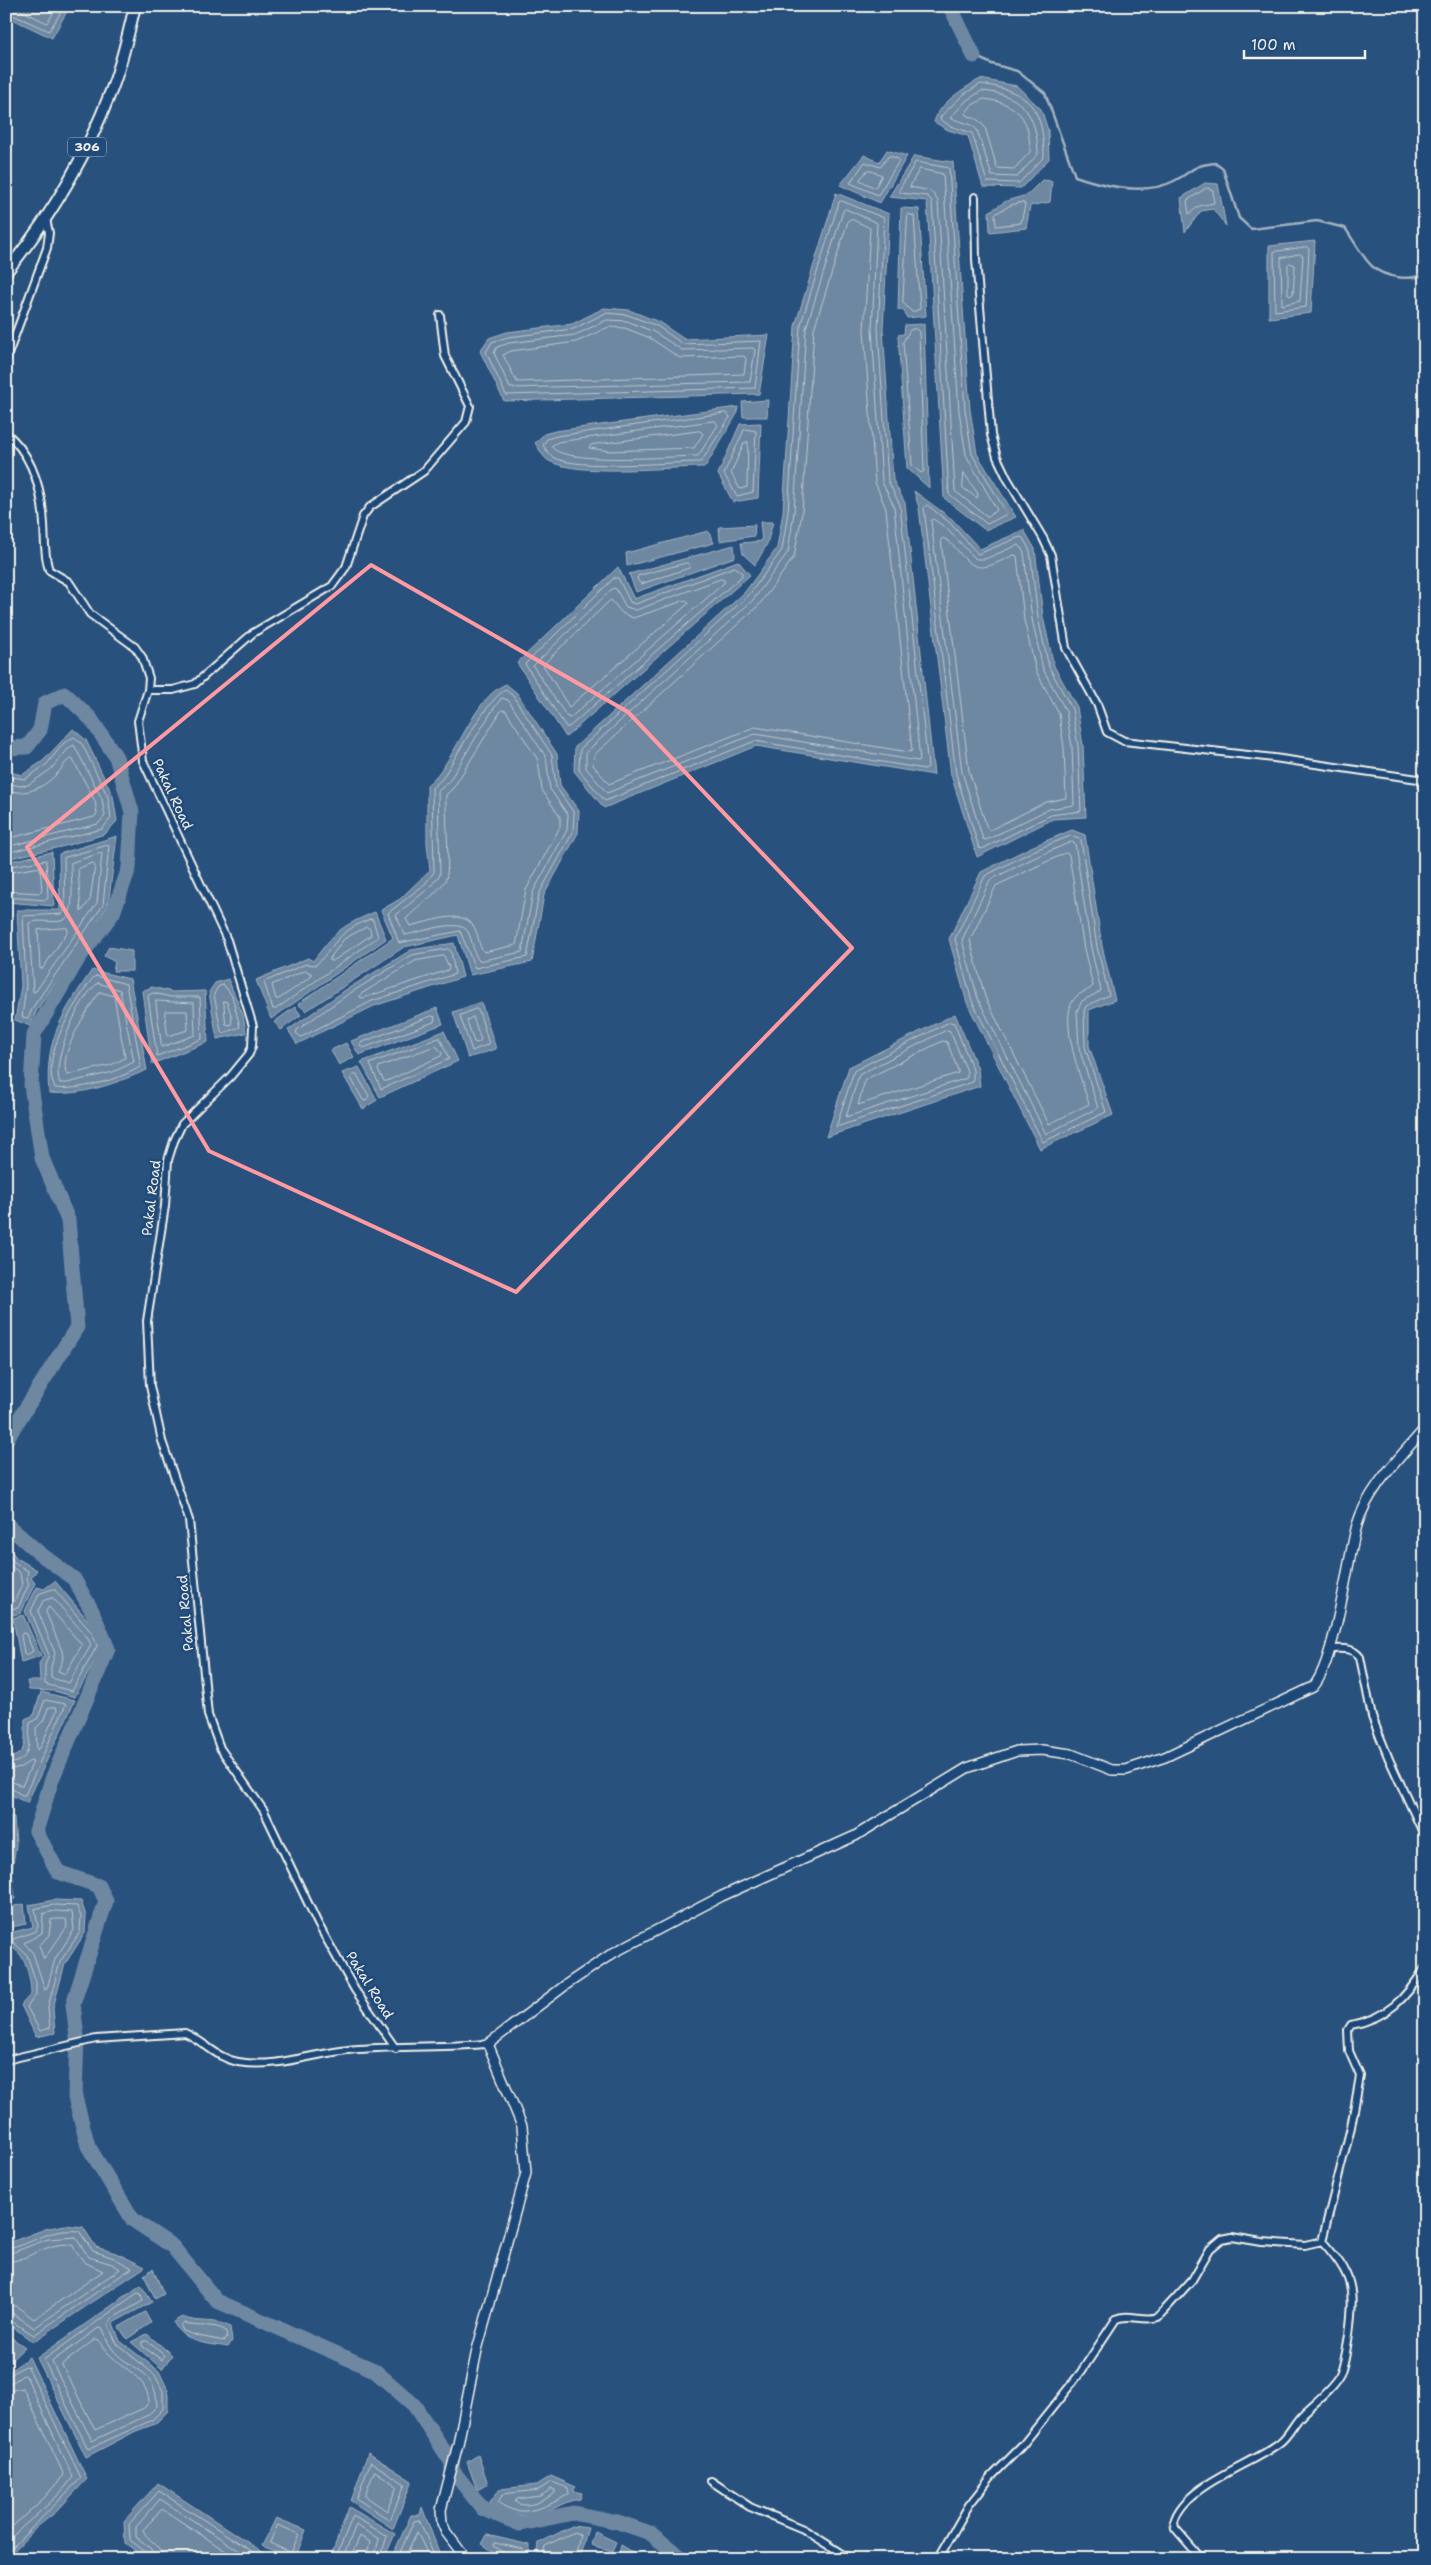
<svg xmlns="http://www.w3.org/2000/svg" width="1431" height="2565" viewBox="0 0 1431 2565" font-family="'Shantell Sans',sans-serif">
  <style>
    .water { fill: #6e88a2; stroke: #a4b2be }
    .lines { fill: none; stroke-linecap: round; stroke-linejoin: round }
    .shore { stroke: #bec7cc; stroke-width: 1 }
    .stream { stroke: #a4b2be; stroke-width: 2.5 }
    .river { stroke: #6e88a2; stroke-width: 15 }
    .minor-casing { stroke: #f4f1e8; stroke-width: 10 }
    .tertiary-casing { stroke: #f4f1e8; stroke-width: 12 }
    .primary-casing { stroke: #f4f1e8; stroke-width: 14 }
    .minor { stroke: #1f4a7a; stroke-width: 6 }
    .tertiary { stroke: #1f4a7a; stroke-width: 9 }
    .primary { stroke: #1f4a7a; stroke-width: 10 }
    .marked { fill: none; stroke: #ff9aa2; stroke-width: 4; stroke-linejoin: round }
    .labels { text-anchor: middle; stroke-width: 5; stroke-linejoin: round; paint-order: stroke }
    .shield { fill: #1f4a7a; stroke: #b4bfc7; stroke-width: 1 }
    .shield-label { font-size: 12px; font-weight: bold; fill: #f4f1e8 }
    .street-label { font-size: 14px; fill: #f4f1e8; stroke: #1f4a7a }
  </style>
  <rect width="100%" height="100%" fill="#28517e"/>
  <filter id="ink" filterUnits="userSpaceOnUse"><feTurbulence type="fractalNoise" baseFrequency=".02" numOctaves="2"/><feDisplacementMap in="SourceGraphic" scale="10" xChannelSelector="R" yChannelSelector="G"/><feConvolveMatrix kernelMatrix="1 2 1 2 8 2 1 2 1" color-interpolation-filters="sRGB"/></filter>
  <g filter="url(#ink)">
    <path class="water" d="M6 6H70L52 38 6 16Z
      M980 79 1017 86 1041 109 1048 130 1049 159 1021 188 983 187 968 136 948 130 934 122C940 102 963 89 980 79Z
      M887 150 907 156 880 203 840 185 864 155 879 162Z
      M914 156 953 162 970 410 977 454 1016 517 985 530 944 498 927 201 889 197Z
      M1042 180 1052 181 1050 202 1030 206 1026 228 990 232 989 212 1006 201 1027 195Z
      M1205 183 1218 184 1226 226 1213 209 1201 211 1185 232 1181 198Z
      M836 193 889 214 883 329 893 480 905 503 934 775 756 746 604 808 574 771 575 747 745 592 777 548 783 512 795 326Z
      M901 208 919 209 926 316 907 318 904 310H898Z
      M1315 241 1311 313 1269 318V246Z
      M604 308 629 310 659 322 684 339 769 335 759 394 504 401 480 351 489 338 507 332 572 324Z
      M924 324 929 488 907 468 898 335 904 334 905 325Z
      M768 400 767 417H743L742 402Z
      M738 407 737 414 705 467C668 467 579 477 549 461 543 458 539 448 535 443L544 434 555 431Z
      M761 423 758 498 733 502 718 474 740 424Z
      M914 491 952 519 980 549 1024 530 1035 549 1043 617 1054 666 1077 707 1083 746 1086 817 1053 819 977 857 951 775 919 508Z
      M760 522H773L767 544 755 565 743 554 741 543 762 541Z
      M755 525 754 536 720 541 719 527Z
      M708 531 714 543 627 566 626 553Z
      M734 545 735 557 636 592 629 574Z
      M738 561 750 575 566 737 517 663 618 567 634 599Z
      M506 684 517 693 557 754 560 785 579 811 578 833 544 895 532 962 470 975 458 935 404 947 306 1011 298 1004 393 938 381 910 400 899 430 870 427 843V785C457 761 472 698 506 684Z
      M73 729 86 740 113 796 117 821 105 834 65 846 6 859V771L22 775 43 761Z
      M1072 830 1085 835 1102 946 1115 1000 1089 1010V1046L1113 1115 1040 1149 967 1003 949 939 981 872 1031 847Z
      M117 836 108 906 37 1010 30 1026 15 1020 21 986 17 910H60L59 854Z
      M52 852 54 906 6 902V862Z
      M375 912 386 939 271 1019 256 980 308 958 313 961C336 931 339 927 375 912Z
      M454 943 463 977 374 1006 297 1044 288 1030 344 991 411 950Z
      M109 947 132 951V971H113L115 962 104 956Z
      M92 970 130 979 147 1070C116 1083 83 1096 49 1093 44 1039 63 1013 92 970Z
      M228 979 243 1015 246 1033 217 1039 209 992 215 983Z
      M152 987 172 992 205 991 208 1042 152 1064 142 991Z
      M481 1002 496 1049 468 1058 453 1012Z
      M295 1007 301 1015 281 1030 274 1022Z
      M437 1008 443 1024 359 1055 351 1041Z
      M955 1014 978 1069 980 1086 826 1137 849 1067Z
      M444 1031 458 1061 380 1097 361 1062Z
      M346 1043 354 1057 339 1065 331 1050Z
      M359 1067 377 1100 363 1109 342 1073Z
      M6 1545 17 1558 37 1570 31 1578 35 1583 21 1613 9 1616 6 1609Z
      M55 1581 97 1631 103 1647 75 1697 54 1691 29 1690 27 1681H40L39 1663 44 1656 25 1611 37 1587 44 1589Z
      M23 1615 41 1656 21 1662 13 1618Z
      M41 1692 75 1700 27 1803 9 1794 6 1759C30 1754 24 1739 25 1719L34 1715Z
      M6 1815 14 1817 16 1845 12 1870 15 1899H6Z
      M54 1900 81 1901 86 1916 85 1933 65 1964 53 2008 55 2033 36 2037 21 2005 31 1994C31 1983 28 1969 23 1959 18 1948 6 1948 6 1934L33 1927 29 1905Z
      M24 1904 26 1924 6 1928V1908Z
      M65 2225 83 2227 96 2247 116 2253 145 2267 33 2342 6 2322V2244L45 2229Z
      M153 2269 164 2294 155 2299 144 2275Z
      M141 2285 152 2302 113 2323 120 2341 159 2371 168 2390V2411L155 2424 136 2431 86 2457 37 2358Z
      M145 2312 151 2323 127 2339 119 2327Z
      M182 2317C199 2324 215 2318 230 2327L232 2341 228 2347C205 2343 186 2344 173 2322Z
      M6 2334 25 2347 6 2365Z
      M147 2334 172 2355 162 2369 131 2342Z
      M29 2357 87 2479 56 2512 37 2527 6 2559V2374Z
      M368 2453 412 2481 393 2529 351 2501Z
      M478 2455 488 2484 477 2490 467 2462Z
      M551 2476 576 2487 573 2491 582 2493 580 2499C566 2501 559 2506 547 2512 528 2522 506 2513 489 2503L500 2489 537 2485Z
      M158 2483 273 2559H146L125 2543 124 2521Z
      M349 2507 395 2534 384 2559H330Z
      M422 2507 439 2552 447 2559H391L411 2515H420Z
      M276 2518 306 2530 295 2559 262 2546Z
      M572 2526 588 2528 579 2559H537L539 2543Z
      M595 2532 616 2542 612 2551 591 2545Z
      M487 2535 530 2545 529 2559H504L482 2544Z
      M621 2545 645 2559H618Z"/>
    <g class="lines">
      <path class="shore" d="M12 6 47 23 58 6
        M6 12 49 31 65 6
        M981 84C1029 91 1044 108 1044 157L1019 183 987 182 972 133 950 126 940 119 941 116 963 95Z
        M982 91C1023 94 1037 115 1038 154L1017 177 992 176 977 130 972 125 950 118 967 100Z
        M984 99C1018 103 1030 118 1030 152L1014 169 997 168 985 127 978 120 965 114 971 106Z
        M889 156 897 158 899 161 878 195 850 183 865 162 880 167Z
        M916 162 949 168 965 410 972 454 1007 514 987 524 949 494 932 201 927 196 901 193 899 191Z
        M920 169 943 174 959 411 966 455 997 510 988 517 955 491 938 201 931 191 910 187Z
        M868 170 882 175 875 188 860 180Z
        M1207 188 1213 190 1214 203 1199 206 1189 214 1187 201Z
        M842 201 884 218 878 329 888 481 900 505 928 767 925 769 755 741 605 801 579 770 580 749 749 595 782 550 788 512 800 327 839 202Z
        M1023 202 1025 205 1021 223 996 226 995 214 1009 206Z
        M846 209 877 223 872 330 882 482 894 506 920 760 918 761 755 734 607 793 586 768V752L753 600 788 552 794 512 806 328 843 211Z
        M908 214 914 216 920 309 912 312 903 303Z
        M851 219 870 228 864 330 875 482 886 509 912 751 909 752 755 727 609 784 593 765 594 755 759 605 794 557 802 513 814 329 848 221Z
        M1307 247 1309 249 1306 307 1275 311 1274 252Z
        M1300 254 1303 256 1300 301 1282 305 1281 258Z
        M1290 263 1295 265 1293 294 1290 296 1288 294V265Z
        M606 313 628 315 657 326 683 344 761 341 755 388 506 395 486 352 492 342 508 337 573 329Z
        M607 320 627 321 654 332 682 350 753 348 755 350 750 382 510 388 494 353 497 347 509 343 575 335Z
        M609 327 625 328 650 338 680 358 744 356 746 359 744 374 517 382 503 355 511 351 576 342Z
        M916 329 919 332 924 471 921 473 912 465 903 342 910 330Z
        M727 413 730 417 701 462C669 462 577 471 552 457 548 454 545 448 543 445L547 439 557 436Z
        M715 421 718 425 698 456C673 456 562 466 551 446L558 442Z
        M745 429 756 431 753 492 737 496 724 474Z
        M700 431 703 434 694 448 609 451 589 448 591 445Z
        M748 442 747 487 740 489 731 473 744 443Z
        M964 473 978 494 977 498 963 488Z
        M927 505 949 522 978 554 1020 537 1023 538 1030 551 1038 618 1049 667 1072 709 1078 746 1081 811 1051 815 982 849 979 848 956 774 924 508Z
        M933 519 945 527 976 559H985L1018 545 1020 546 1024 553 1032 619 1043 669 1066 711 1072 747 1074 805 1049 809 986 840 983 839 962 772 931 521Z
        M943 538C949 540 953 546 958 551 978 577 988 566 1014 555L1017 556 1024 620 1036 671 1059 714 1064 748 1066 798 1046 802 990 830 987 828 969 771 941 540Z
        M687 563 690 565 689 568 641 584 637 579 638 576Z
        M735 567 742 573V576L569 727H566L525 664 614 578H618L630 602 635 604Z
        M721 579 724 580V583L570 718 567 717 533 666 613 588 616 589 626 607 636 610Z
        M611 600 622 613 633 618 686 600 689 603 569 707 543 665Z
        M506 690 513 696 552 755 556 787 574 813 573 832 539 894 527 957 475 968 460 931 399 943 388 913 425 884 434 872 432 788 442 779C453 762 490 694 506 690Z
        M502 698 508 700 546 757 550 789 568 815 567 830 533 892 522 952 479 961C473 954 473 941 468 932 461 917 419 933 405 935L396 915 429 888 440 875 438 791 448 783 492 711Z
        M502 710 506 711 538 760 542 790 560 817V827L526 890 516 945 484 952C478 946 479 935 474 927 463 907 427 923 410 926L406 919C418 906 435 896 445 881 451 873 445 811 446 795L454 787Z
        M6 776 25 779 46 765 64 743 74 737 82 744 108 797 111 818 102 829 6 853
        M6 783 20 786 28 785 50 770 69 748 74 745 102 799 105 816 98 824 6 847
        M6 790C26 796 41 789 56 775 62 769 65 761 72 758L95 801 97 814 94 817 6 839
        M1071 836 1081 840 1097 947 1109 995 1086 1006 1084 1011 1085 1047 1106 1112 1043 1142 972 1001 955 939 985 876 1033 851Z
        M1072 842 1075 844 1091 948 1101 991 1082 1001 1077 1011 1079 1048 1098 1108 1046 1134 978 999 962 940 990 880 1036 857Z
        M109 845 103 905 33 1007 28 1018 22 1017 26 986 23 916 62 914 65 909 64 858Z
        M102 853 97 903 36 991 33 992 29 923C39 919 51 923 61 921 78 918 70 876 71 863Z
        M1066 853 1069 855 1084 949 1093 986C1088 992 1079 992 1074 999 1058 1020 1082 1081 1089 1104L1049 1124 985 997 970 940 996 886Z
        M93 863 95 866 90 900 81 912 78 869Z
        M6 867 46 860 48 898 46 900 6 897
        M6 873 40 867 42 891 40 893 6 891
        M370 919 373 920 378 937 276 1009H273L264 982 306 964 316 965C339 941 336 933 370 919Z
        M367 927 370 929 371 935 333 961H330V958L344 939Z
        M67 928 68 931 43 968 40 969 38 930Z
        M448 949 451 951 455 974 372 1001 301 1037 296 1033 297 1030 347 995 412 955Z
        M444 956 449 967 448 970 363 998 360 997 361 994 415 961Z
        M305 971 311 973 312 976 279 999H276L272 985Z
        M96 976 126 984 141 1066C123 1079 76 1091 55 1088 41 1062 67 1016 82 994 86 988 90 979 96 976Z
        M98 983 120 990 134 1062 113 1072 67 1083H60C50 1062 80 995 98 983Z
        M224 985 232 996 240 1027 223 1033 221 1031 214 994 218 987Z
        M100 992 114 996 125 1058 111 1065 67 1075C57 1056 88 1008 100 992Z
        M153 993 171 997H200L202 1039 157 1056 148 996Z
        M156 1001 194 1003 195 1035 162 1047Z
        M224 1001 227 1002 232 1018 231 1025 226 1024Z
        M476 1009 479 1011 489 1044 472 1051 460 1016Z
        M165 1011H187L188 1030 168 1036Z
        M432 1016 435 1017 434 1022 363 1048 360 1046 361 1043Z
        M473 1017 481 1040 477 1043 474 1042 467 1021Z
        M950 1022 954 1023 973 1070V1082L836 1127 854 1071Z
        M947 1030 950 1031 967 1071V1078L846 1117 859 1075Z
        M440 1038 449 1059 381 1089 370 1064Z
        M943 1041 947 1042 958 1070V1073L858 1105 865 1080Z
        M436 1046 442 1053 441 1056 387 1081H384L378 1070 379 1067Z
        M353 1075H357L369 1096 366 1101 363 1100 351 1078Z
        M6 1552 14 1562 28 1571 27 1579 29 1584 18 1608 6 1609
        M6 1562 20 1573 22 1585 14 1602H6
        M54 1589 92 1633 97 1646 72 1691 45 1684V1665L49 1655 31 1611 39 1594Z
        M53 1598 87 1637 91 1645 69 1683 51 1678V1667L55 1653 38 1611 43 1601Z
        M49 1607 82 1645 65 1674 58 1671 63 1659 62 1651 46 1612Z
        M23 1633 26 1634 33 1651 27 1655 24 1653 21 1636Z
        M49 1707H56L57 1710 40 1748 37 1750 36 1728 43 1721Z
        M6 1764C33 1762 28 1744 30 1723L38 1718 45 1700 66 1704 25 1795H22L6 1785
        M6 1770 21 1767 30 1761 33 1762 22 1786 6 1779
        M6 1820 9 1823C11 1847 7 1869 9 1892L6 1895
        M54 1905 77 1906 81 1917 80 1932 60 1962 48 2007 50 2028 40 2031 27 2007 36 1995V1982L27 1955 11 1940 36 1931 38 1926 35 1909Z
        M55 1911 72 1912 74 1930 55 1959 47 1989 45 1990 33 1953 24 1943 42 1933 43 1914Z
        M56 1919H66L67 1927 44 1959 39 1946 49 1935 51 1920Z
        M6 2249C34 2245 45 2228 79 2231L93 2251 114 2258 132 2268 34 2335 6 2318
        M6 2255 48 2239 75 2237 89 2257 112 2264 120 2269 34 2328 14 2314 6 2312
        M6 2262C29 2261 49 2240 72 2245L84 2262 103 2271 34 2319 16 2306 6 2305
        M138 2293 141 2294 143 2301 111 2319 108 2325 117 2344 155 2375 163 2391V2409L152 2420 88 2449 44 2360Z
        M184 2323C198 2329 214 2322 226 2331L227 2339 224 2341 198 2336 183 2331 181 2326Z
        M99 2328 103 2329C105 2334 107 2341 111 2347 128 2372 156 2365 157 2406L148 2415 92 2441 52 2362Z
        M96 2339 99 2340C111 2366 148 2373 149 2402L144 2408 95 2430 62 2365Z
        M147 2341 164 2355 162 2360 142 2346V2342Z
        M6 2377 25 2366 28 2367 81 2478 6 2554
        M6 2384 13 2382 23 2375 26 2376 73 2477C56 2502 27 2520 6 2543
        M6 2391 23 2388 64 2475 43 2499 6 2532
        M371 2462 405 2484 390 2520 357 2499Z
        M375 2471 397 2486 387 2511 365 2496Z
        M552 2482 568 2488 569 2494C548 2506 521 2521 498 2502L503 2494 538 2490Z
        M552 2489 555 2490V2493C544 2500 528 2510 515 2502L517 2499 540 2496Z
        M278 2525 299 2534 291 2553 270 2543Z
        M149 2559 147 2553 130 2540 129 2524 159 2491 264 2559
        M155 2559 152 2549 136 2537V2527L160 2499 252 2559
        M162 2559C162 2543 147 2542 143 2530L162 2509 238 2559
        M335 2559 353 2516 387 2536 380 2559
        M342 2559 356 2525 379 2539 374 2559
        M350 2559 360 2536 370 2542 366 2559
        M397 2559 414 2521 419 2520 434 2554 439 2559
        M404 2559 417 2532 430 2559
        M506 2559 505 2553 494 2546 495 2543 523 2549 524 2559
        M542 2559 545 2546 574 2532 580 2535 575 2559"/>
      <path class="stream" d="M974 56 992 64 1017 71 1045 93 1075 176C1104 186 1145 196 1174 181 1194 171 1190 166 1215 163L1223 169 1239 218 1251 229 1317 221 1345 228C1353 239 1364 260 1373 267 1386 278 1410 281 1425 274"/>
      <path class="river" d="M950 6 974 56
        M6 748 27 747 40 730 45 703 65 694 91 719 116 757 132 812 129 868 113 913 78 959 34 1034 31 1085 42 1158 68 1220 77 1327 6 1440
        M6 1524 38 1552 74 1579 92 1611 108 1649 52 1779 36 1831 58 1872 99 1886 106 1901 73 2004 77 2037 75 2097 88 2146 133 2220 172 2246 217 2301 374 2370 414 2405 452 2463V2470L483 2509 520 2524 573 2513 618 2522 650 2533 683 2559"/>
      <g class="minor-casing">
        <path id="minor" d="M975 197 976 260 991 435 997 457 1007 478 1043 538 1051 555 1066 648 1097 704 1107 732 1124 741 1274 758 1425 780
          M6 360 47 248 49 233 46 219
          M6 433C33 455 42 491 44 524 45 540 44 556 49 570L69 582 90 614 135 647 142 657 149 678 148 690 138 721 143 761 227 940 253 1026 252 1046 249 1054 230 1077 182 1124 174 1141 168 1160 165 1206 147 1321 150 1386 162 1441 189 1520 208 1715 220 1748 264 1811 318 1924 355 1990 396 2049
          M148 690H173L195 684 253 633 332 586 346 567 363 516 370 507 424 471 466 422 470 406 445 356 440 315
          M1330 1649C1342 1649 1352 1647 1360 1657L1372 1717 1389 1759 1425 1837
          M6 2060 96 2039 185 2033C204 2041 216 2058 238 2062 279 2069 318 2051 359 2049 402 2046 445 2047 488 2044
          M1322 2241 1351 2127 1360 2076 1349 2051 1348 2030 1351 2025C1388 2018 1406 1998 1425 1968
          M711 2481 750 2507 803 2529 851 2559
          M938 2559 969 2505 991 2477 1021 2447 1081 2372 1116 2319C1130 2313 1144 2322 1158 2317L1192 2280 1210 2249 1222 2239 1232 2237 1262 2242 1305 2245 1322 2241
          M1198 2559 1200 2557 1175 2528 1174 2522C1184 2485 1251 2465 1279 2443 1289 2436 1294 2422 1303 2414 1315 2402 1332 2390 1340 2375 1345 2363 1347 2347 1349 2334 1355 2288 1353 2275 1322 2241"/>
      </g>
      <g class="tertiary-casing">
        <path id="tertiary" d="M466 2559 446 2532 442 2523 441 2510 458 2444 477 2350 526 2173 522 2126 488 2044 567 1984 613 1953 722 1896 855 1836 967 1768 1017 1751 1042 1750 1071 1754 1112 1770H1126L1165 1757 1313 1687C1335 1663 1347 1562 1357 1525 1368 1488 1401 1457 1425 1428"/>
      </g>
      <g class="primary-casing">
        <path id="primary" d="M6 272C51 217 86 157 111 91 122 64 128 34 135 6"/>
      </g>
      <use href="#minor" class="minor"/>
      <use href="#tertiary" class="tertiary"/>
      <use href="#primary" class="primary"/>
    </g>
  </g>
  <path class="marked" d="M371 565 628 712 852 948 516 1292 209 1151 27 847Z"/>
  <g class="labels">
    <rect class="shield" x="68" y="137.5" width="38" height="19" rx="4"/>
    <g class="shield-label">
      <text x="87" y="151">306</text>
    </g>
    <g class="street-label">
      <text transform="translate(173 794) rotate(65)" y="5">Pakal Road</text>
      <text transform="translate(151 1198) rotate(-83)" y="5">Pakal Road</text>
      <text transform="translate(185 1613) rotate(-95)" y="5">Pakal Road</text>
      <text transform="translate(370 1985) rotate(58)" y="5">Pakal Road</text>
    </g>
  </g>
  <rect width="1431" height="2565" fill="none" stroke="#1f4a7a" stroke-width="25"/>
  <rect x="12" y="12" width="1406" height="2540" fill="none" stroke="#f4f1e8" stroke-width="2" filter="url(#ink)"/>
  <path d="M1244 50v8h121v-8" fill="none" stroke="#f4f1e8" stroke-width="2.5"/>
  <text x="1251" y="50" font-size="15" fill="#f4f1e8" stroke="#1f4a7a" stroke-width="4" paint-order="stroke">100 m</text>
</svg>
